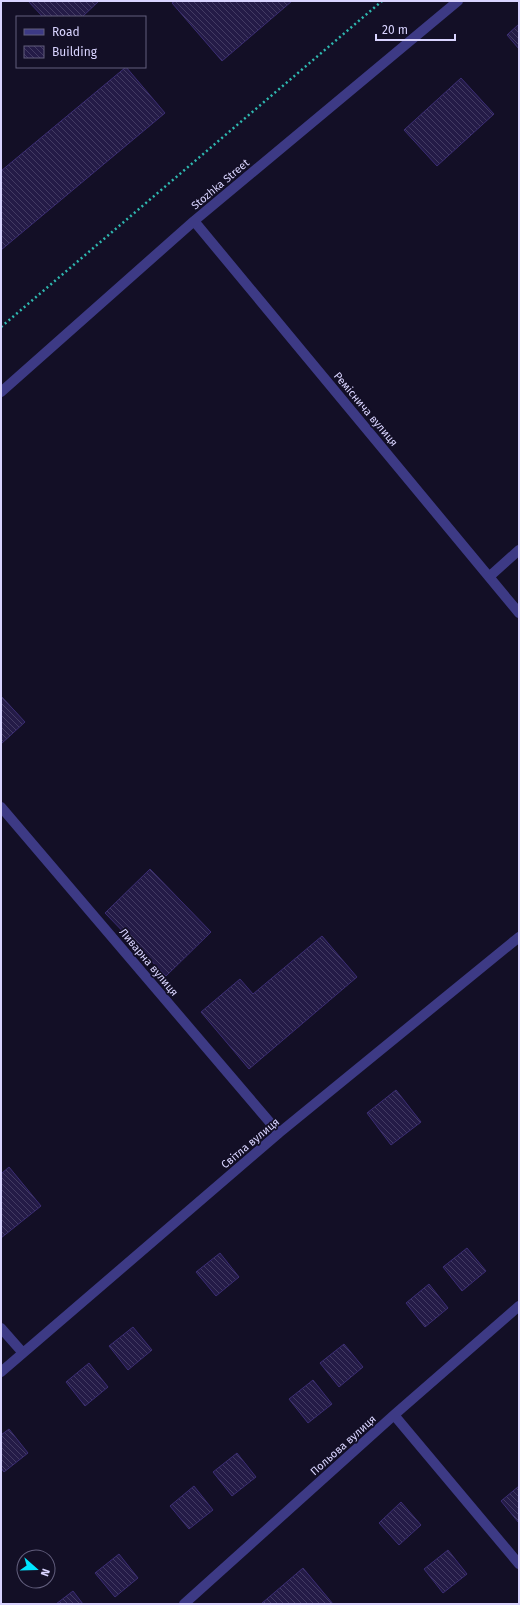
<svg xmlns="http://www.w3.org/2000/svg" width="520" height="1605" viewBox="0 0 520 1605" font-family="'Fira Sans',sans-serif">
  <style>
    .building { fill: url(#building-back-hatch); stroke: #3b2d73 }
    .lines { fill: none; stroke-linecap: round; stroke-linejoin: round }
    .path { stroke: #2fb8b0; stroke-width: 2.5; stroke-dasharray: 2 3; stroke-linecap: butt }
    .minor { stroke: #3d3a85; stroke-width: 10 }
    .labels { text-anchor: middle; stroke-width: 3.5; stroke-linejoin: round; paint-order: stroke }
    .street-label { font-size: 11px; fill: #d9d4ff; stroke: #130f26 }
  </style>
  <defs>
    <pattern id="building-back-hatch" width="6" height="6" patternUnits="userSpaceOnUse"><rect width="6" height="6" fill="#241b47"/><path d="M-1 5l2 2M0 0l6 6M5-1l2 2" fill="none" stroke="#433b63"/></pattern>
  </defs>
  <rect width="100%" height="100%" fill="#130f26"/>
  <path class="building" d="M28 1H99L82 17H43Z
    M175 1H292L222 61 172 3Z
    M519 24V49L507 35Z
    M126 67 165 113 1 250V171Z
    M461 78 494 114 437 166 404 130Z
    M1 696 25 722 1 744Z
    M150 869 211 932 166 976 105 913Z
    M322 936 357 977 249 1069 201 1012 240 979 253 994Z
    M396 1090 421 1122 391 1145 367 1113Z
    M9 1167 41 1206 1 1238V1174Z
    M467 1248 486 1271 462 1291 443 1267Z
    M220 1253 239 1277 216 1296 196 1272Z
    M429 1284 448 1308 425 1327 406 1303Z
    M133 1327 152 1350 128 1370 109 1346Z
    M344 1344 363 1367 339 1387 320 1363Z
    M89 1363 108 1387 85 1406 66 1382Z
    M313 1380 332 1404 308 1423 289 1399Z
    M9 1429 28 1453 4 1472 1 1468V1435Z
    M237 1453 256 1477 232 1496 213 1472Z
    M194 1486 213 1510 189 1529 170 1506Z
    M519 1486V1523L501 1501Z
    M401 1502 421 1525 399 1545 379 1523Z
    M448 1550 467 1574 443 1593 424 1569Z
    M119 1554 138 1578 115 1597 95 1573Z
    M303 1568 333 1604H261Z
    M73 1591 83 1604H56Z"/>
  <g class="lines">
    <path class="path" d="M1 327 382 1"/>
    <path class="minor" d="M194 221 519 613
      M1 392 194 221 458 1
      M490 576 519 550
      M1 807 279 1133
      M1 1328 23 1353
      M1 1372 279 1133 519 937
      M394 1415 519 1564
      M184 1604 394 1415 519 1306"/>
  </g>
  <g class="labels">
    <g class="street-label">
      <text transform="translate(220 184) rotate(-40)" y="4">Stozhka Street</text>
      <text transform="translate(366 409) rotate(50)" y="4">Реміснича вулиця</text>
      <text transform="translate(149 962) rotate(50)" y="4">Ливарна вулиця</text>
      <text transform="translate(250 1143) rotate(-40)" y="4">Світла вулиця</text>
      <text transform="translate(343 1445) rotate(-42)" y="4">Польова вулиця</text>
    </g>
  </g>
  <rect width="520" height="1605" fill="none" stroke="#d9d4ff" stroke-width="4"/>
  <rect x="16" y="16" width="130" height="52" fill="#130f26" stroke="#625e7d"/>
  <rect x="24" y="29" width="20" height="6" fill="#3d3a85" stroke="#625e7d"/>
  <text x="52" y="36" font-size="12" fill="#d9d4ff">Road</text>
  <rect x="24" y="46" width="20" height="12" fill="url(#building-back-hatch)" stroke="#625e7d"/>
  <text x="52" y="56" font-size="12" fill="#d9d4ff">Building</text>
  <g transform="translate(36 1569) rotate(110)"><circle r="19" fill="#130f26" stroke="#625e7d"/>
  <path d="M0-3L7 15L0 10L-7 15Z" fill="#00e5ff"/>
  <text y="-6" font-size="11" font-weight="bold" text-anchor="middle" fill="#d9d4ff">N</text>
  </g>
  <path d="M376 34v6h79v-6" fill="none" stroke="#d9d4ff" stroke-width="2"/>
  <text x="382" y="34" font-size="12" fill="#d9d4ff" stroke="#130f26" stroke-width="3" paint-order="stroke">20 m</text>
</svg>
